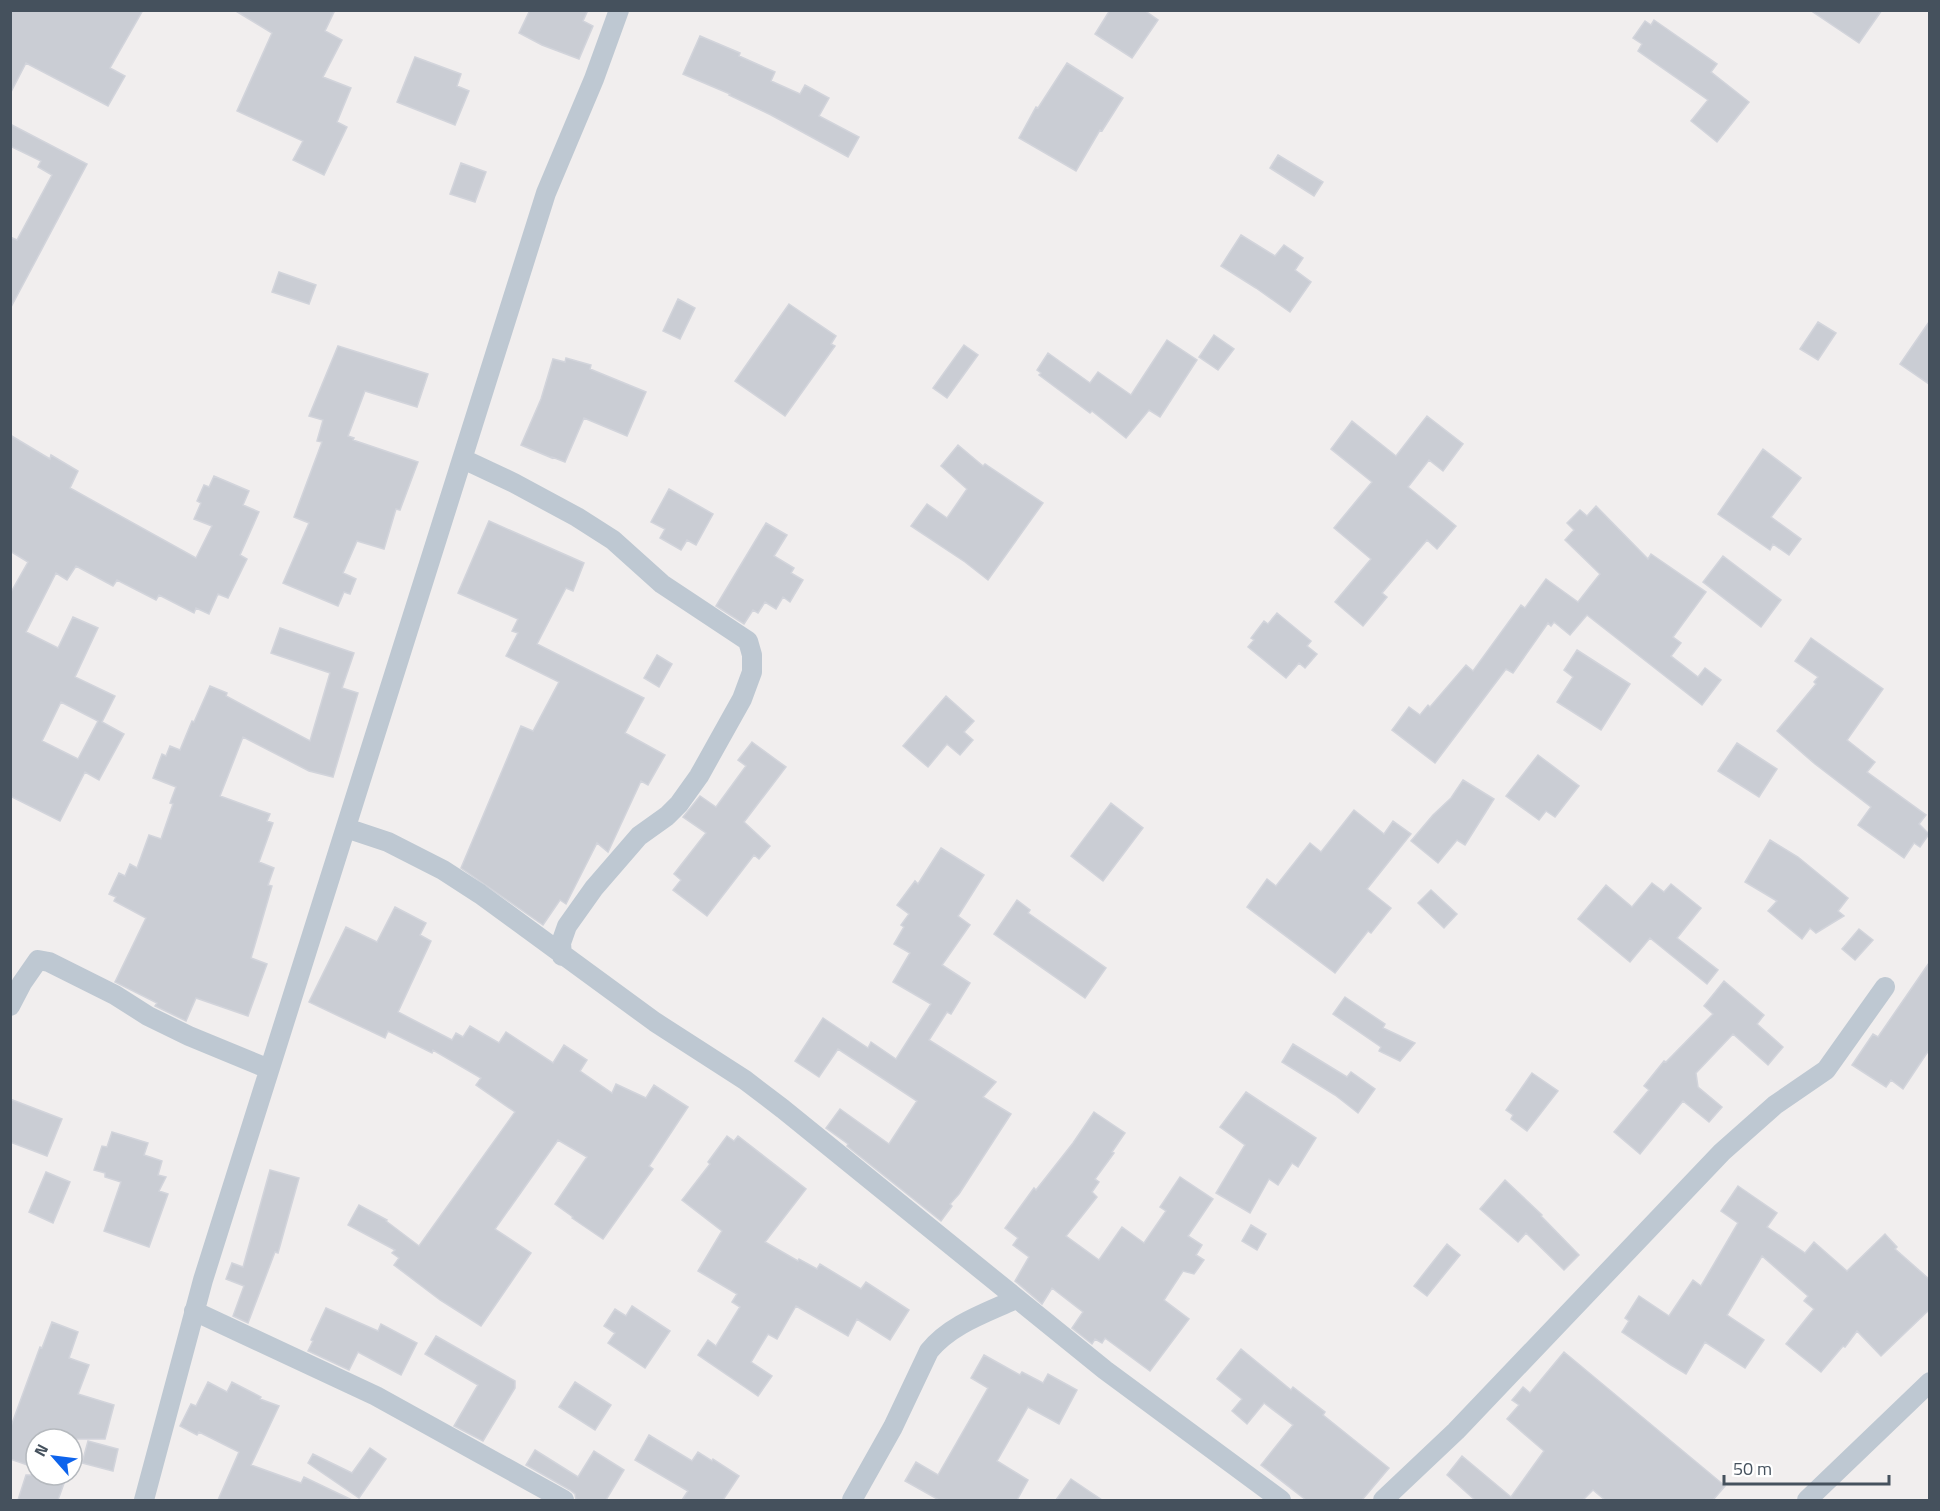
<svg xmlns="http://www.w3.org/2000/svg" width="1940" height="1511" viewBox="0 0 1940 1511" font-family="'Titillium Web',sans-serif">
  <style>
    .building { fill: #cacdd4; stroke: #d2d4db; stroke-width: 1.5; fill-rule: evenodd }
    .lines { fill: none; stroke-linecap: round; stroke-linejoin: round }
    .street { stroke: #bec8d2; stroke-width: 20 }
  </style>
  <rect width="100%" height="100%" fill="#f1eeee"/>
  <path class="building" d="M10 10H143L110 68 125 76 108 106 26 63 10 94Z
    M234 10H335L325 31 342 40 323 77 351 88 337 122 347 127 324 175 293 160 303 141 237 111 272 33Z
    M530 10H588L583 21 593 26 579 59 542 45 519 33Z
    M1110 10H1144L1158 20 1132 58 1095 34Z
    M1810 10H1882L1859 43Z
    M1654 20 1717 64 1711 72 1749 102 1717 142 1691 121 1708 100 1638 51 1642 44 1633 38 1645 21 1651 25Z
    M700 36 740 53 739 56 775 72 771 81 800 94 805 85 829 98 819 116 859 137 848 157 771 115 729 95 730 94 683 74Z
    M415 57 461 74 457 86 469 91 455 125 397 102Z
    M1067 63 1123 98 1102 131 1100 130 1076 171 1019 138 1036 107 1038 108Z
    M10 124 87 164 10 309V237L17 240 52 175 38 167 41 161 10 146Z
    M1278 155 1323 182 1314 196 1270 168Z
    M461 163 486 172 475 202 450 194Z
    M1241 235 1275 256 1284 245 1303 258 1295 270 1311 282 1290 312 1256 288 1221 266Z
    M279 272 316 285 309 304 272 292Z
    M678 299 695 308 680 339 663 331Z
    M789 304 836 336 831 344 835 346 785 416 735 381Z
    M1818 322 1836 333 1818 360 1800 349Z
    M1929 322V384L1900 364Z
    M1214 335 1234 349 1218 370 1199 357Z
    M1167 340 1197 360 1160 417 1149 410 1126 438 1092 411 1090 413 1039 375 1041 373 1037 370 1048 353 1090 383 1098 372 1131 395Z
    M964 345 978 355 947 398 933 388Z
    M338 346 428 374 417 407 365 391 348 436 354 438 353 440 418 462 400 510 396 509 384 549 357 541 343 573 356 579 350 594 344 592 338 606 283 583 309 523 294 517 322 442 317 441 323 420 309 416Z
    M566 358 591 365 590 369 646 392 627 436 584 418 565 462 552 457V458L521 445 541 399 553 359 565 362Z
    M1427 416 1463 444 1443 471 1429 460 1408 487 1456 526 1437 549 1427 540 1382 593 1387 597 1363 626 1335 602 1371 559 1334 528 1372 482 1331 449 1352 421 1396 456Z
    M10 435 50 459 51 455 78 471 70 488 196 558 212 526 194 519 201 503 197 501 204 485 209 487 214 476 249 491 243 505 259 512 240 555 247 559 228 598 218 594 209 614 196 608 194 613 159 595 156 600 117 580 113 586 76 566 67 580 56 573 26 632 58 648 73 617 98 628 75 677 115 696 102 722 124 734 99 780 85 772 60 821 10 796V594L28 562 10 551ZM61 702 98 721 78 759 42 741Z
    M958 445 983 466 985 464 1043 503 988 580 965 562 911 526 927 504 947 518 967 489 941 466Z
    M1763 449 1801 478 1771 517 1801 539 1789 555 1773 544 1770 550 1718 514Z
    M669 489 713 514 696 545 687 540 681 550 660 538 665 529 651 522Z
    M1596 506 1648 559 1651 554 1706 592 1673 637 1681 643 1671 656 1698 677 1705 668 1721 680 1702 705 1587 615 1570 635 1554 622 1551 626 1548 623 1513 673 1506 669 1435 763 1392 730 1409 707 1420 715 1428 705 1430 707 1466 665 1473 671 1521 605 1525 608 1546 579 1578 602 1600 574 1565 540 1574 530 1567 523 1580 510 1587 516Z
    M489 521 584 563 573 591 566 588 537 644 644 698 625 733 665 755 648 785 641 781 608 852 597 843 566 904 560 900 543 925 461 868 521 726 533 731 559 682 506 656 518 633 512 631 518 619 458 593Z
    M766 523 787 535 774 556 794 568 791 573 803 580 790 602 783 597 776 609 765 602 758 613 753 610 744 624 716 606Z
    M1723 556 1781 600 1761 627 1703 582Z
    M1277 613 1311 641 1307 646 1317 654 1305 668 1299 663 1286 678 1248 647 1254 640 1251 638 1264 621 1268 624Z
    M280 628 354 653 342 688 358 693 333 777 309 771 243 737 220 796 270 814 267 821 273 823 259 862 274 868 268 885 272 886 251 958 267 964 248 1016 196 998 186 1021 155 1006 157 1003 115 982 146 918 114 901 116 897 109 894 119 873 125 876 130 864 137 868 149 835 161 839 173 804 170 803 176 787 153 778 162 754 166 756 170 746 180 750 192 721 194 722 210 686 227 693 226 696 310 741 330 673 271 653Z
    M1811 638 1883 689 1847 740 1875 762 1867 772 1926 815 1919 824 1929 834 1920 847 1914 843 1904 858 1858 825 1871 807 1815 764 1777 731 1816 684 1814 682 1818 677 1795 661Z
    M1577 650 1630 684 1601 730 1557 702 1573 677 1564 670Z
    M657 655 672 664 659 687 644 678Z
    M946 696 974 721 964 732 973 740 960 755 947 744 928 767 903 746Z
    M752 742 786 767 744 822 770 846 759 859 754 855 707 916 673 890 681 880 674 874 706 833 683 817 700 796 716 807 746 766 738 760Z
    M1737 743 1777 769 1759 797 1718 771Z
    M1538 755 1579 786 1555 817 1546 811 1539 820 1506 796Z
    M1463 780 1494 799 1465 845 1457 840 1438 863 1411 841 1433 815 1451 798Z
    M1111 803 1143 828 1103 881 1071 856Z
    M1354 810 1384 834 1393 821 1411 834 1367 889 1391 908 1371 933 1368 931 1335 973 1247 907 1267 879 1276 886 1310 843 1321 852Z
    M1770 840 1798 857 1848 898 1838 911 1844 916 1816 933 1810 928 1802 939 1768 911 1777 901 1745 882Z
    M941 848 984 875 958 916 970 925 942 965 970 983 951 1014 947 1012 929 1040 996 1082 983 1097 1011 1114 959 1194 950 1204 952 1206 941 1221 847 1146 848 1144 826 1128 840 1109 889 1144 917 1101 838 1049 819 1077 795 1061 823 1018 868 1048 871 1042 896 1059 931 1004 893 982 910 953 894 944 904 927 901 925 909 914 897 905 915 881 918 884Z
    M1652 883 1664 892 1671 884 1701 908 1677 938 1718 970 1707 984 1650 938 1630 962 1578 919 1606 885 1632 907Z
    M1431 890 1457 914 1444 928 1418 903Z
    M1017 900 1030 910 1028 913 1106 968 1085 998 994 934Z
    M395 907 426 923 420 935 431 941 398 1012 452 1040 456 1033 463 1037 470 1026 499 1043 506 1032 553 1063 564 1045 587 1060 580 1071 612 1093 616 1084 646 1098 654 1085 688 1107 649 1166 653 1169 603 1239 572 1218 573 1217 555 1204 587 1157 558 1140 495 1229 531 1253 481 1326 440 1300 394 1265 399 1258 392 1253 395 1250 348 1225 359 1205 387 1220 386 1221 419 1246 515 1112 476 1085 481 1078 433 1050 432 1053 388 1031 385 1038 309 1002 346 927 377 942Z
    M1859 929 1873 940 1855 960 1842 949Z
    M1929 963V1050L1903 1089 1891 1080 1886 1087 1852 1065 1873 1034 1878 1037Z
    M1724 981 1764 1015 1757 1024 1783 1047 1768 1065 1733 1034 1696 1073 1698 1087 1722 1107 1709 1122 1683 1101 1640 1154 1614 1132 1649 1090 1644 1086 1664 1061 1666 1062 1713 1014 1704 1006Z
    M1345 997 1385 1024 1383 1028 1415 1043 1400 1061 1379 1051 1381 1047 1333 1014Z
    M1293 1044 1347 1077 1351 1072 1375 1089 1358 1113 1335 1095 1282 1062Z
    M1532 1073 1558 1091 1527 1131 1511 1119 1513 1115 1506 1110Z
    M1246 1092 1316 1138 1298 1167 1292 1163 1278 1185 1269 1179 1250 1213 1216 1193 1245 1145 1220 1127Z
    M10 1099 62 1119 47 1156 10 1142Z
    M1094 1112 1125 1133 1112 1152 1114 1153 1095 1179 1099 1182 1092 1192 1097 1197 1066 1236 1099 1260 1122 1227 1144 1243 1166 1211 1160 1207 1180 1177 1213 1199 1188 1236 1202 1245 1196 1255 1204 1260 1194 1274 1183 1271 1164 1300 1189 1319 1150 1371 1105 1338 1102 1343 1095 1339 1092 1344 1072 1328 1083 1312 1052 1288 1042 1304 1015 1281 1029 1257 1013 1245 1018 1238 1005 1228 1034 1188 1036 1190 1073 1143Z
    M112 1132 148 1143 144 1155 162 1161 158 1175 166 1177 159 1191 168 1194 149 1247 104 1231 121 1182 105 1177V1173L94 1170 102 1146 107 1147Z
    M727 1136 734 1141 738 1136 806 1189 765 1242 798 1261 799 1259 817 1269 820 1264 861 1289 866 1282 909 1310 890 1340 857 1319 848 1336 796 1306 777 1339 768 1334 751 1362 772 1376 758 1396 698 1355 708 1340 716 1346 740 1307 732 1302 737 1294 698 1271 722 1231 682 1200 710 1164 708 1162Z
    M270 1170 299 1178 278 1253 275 1252 248 1323 233 1316 244 1286 226 1279 232 1263 243 1267Z
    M46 1172 70 1182 53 1223 29 1212Z
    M1505 1180 1542 1215 1541 1216 1579 1255 1564 1270 1526 1233 1518 1242 1480 1209Z
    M1738 1186 1777 1213 1767 1227 1805 1253 1814 1242 1847 1271 1885 1234 1897 1247 1895 1249 1929 1279V1310L1881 1356 1857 1331 1845 1347 1843 1346 1821 1372 1786 1344 1814 1309 1804 1301 1808 1296 1762 1256 1727 1315 1764 1340 1745 1368 1705 1342 1686 1374 1671 1365 1622 1332 1629 1321 1625 1318 1639 1296 1669 1316 1693 1280 1701 1286 1738 1223 1721 1211Z
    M1251 1225 1266 1234 1257 1250 1242 1241Z
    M1447 1244 1460 1255 1427 1296 1414 1286Z
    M632 1306 670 1331 645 1368 608 1343 615 1333 604 1326 615 1309 626 1316Z
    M326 1308 378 1331 381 1324 417 1343 401 1375 358 1352 349 1370 308 1351 313 1341 311 1340Z
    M52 1322 78 1332 69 1358 89 1365 78 1394 114 1405 105 1439H36V1468L10 1459V1429L40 1347 42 1348Z
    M436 1336 515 1381V1388L483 1441 454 1426 478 1385 425 1354Z
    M1241 1349 1291 1390 1293 1387 1325 1412 1323 1415 1389 1468 1362 1500H1306L1261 1465 1293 1425 1264 1403 1247 1424 1232 1411 1242 1399 1217 1379Z
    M1564 1352 1725 1486 1713 1500H1605L1593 1490 1583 1500H1475L1447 1475 1462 1456 1511 1497 1544 1451 1507 1419 1519 1405 1512 1400 1523 1387 1530 1393Z
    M984 1355 1020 1375 1022 1372 1043 1383 1048 1374 1077 1390 1059 1424 1028 1407 997 1461 1028 1480 1017 1500H939L905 1481 916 1462 938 1475 988 1388 971 1378Z
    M208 1382 227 1392 232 1382 261 1397 260 1399 279 1406 251 1465 301 1483 304 1477 352 1500H218L239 1452 199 1432 197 1435 180 1426 191 1404 196 1406Z
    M575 1382 611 1405 595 1430 559 1407Z
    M649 1435 692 1461 698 1452 712 1461 713 1459 739 1476 723 1500H682L688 1491 635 1460Z
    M88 1441 118 1449 113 1471 82 1463Z
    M370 1448 386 1459 359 1498 308 1463 313 1454 352 1473Z
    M535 1450 578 1477 594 1451 624 1470 606 1500H576L575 1494 570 1490 526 1465Z
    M26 1475H67L58 1500H18Z
    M1071 1479 1102 1500H1056Z"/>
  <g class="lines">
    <path class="street" d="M463 459 514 483 577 517 613 540 662 584 748 641 752 655V672L742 699 699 776 679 804 667 816 639 836 594 888 567 926 561 943 562 956
      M346 828 388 842 443 870 480 894 655 1022 745 1080 783 1109 1105 1370 1281 1500
      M10 1006 22 983 38 960 49 962 115 995 148 1016 189 1036 269 1069
      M194 1311 376 1396 564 1500
      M144 1500 203 1280 546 193 594 79 619 10
      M852 1500 893 1427 929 1351C951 1324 986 1313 1016 1299
      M1383 1500 1456 1431 1722 1152 1775 1105 1826 1070 1885 987
      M1807 1500 1930 1382"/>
  </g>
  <rect width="1940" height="1511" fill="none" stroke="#45515d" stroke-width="24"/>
  <g transform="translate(54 1457) rotate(298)"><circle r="28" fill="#ffffff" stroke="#b5b9be" stroke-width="1.5"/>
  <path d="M0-4.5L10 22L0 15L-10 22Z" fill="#0d63ec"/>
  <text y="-9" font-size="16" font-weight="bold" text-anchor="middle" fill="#45515d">N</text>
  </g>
  <path d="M1724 1475v9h165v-9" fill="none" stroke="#45515d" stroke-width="3"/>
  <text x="1733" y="1475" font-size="18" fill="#45515d" stroke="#ffffff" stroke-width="4.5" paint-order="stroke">50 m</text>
</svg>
